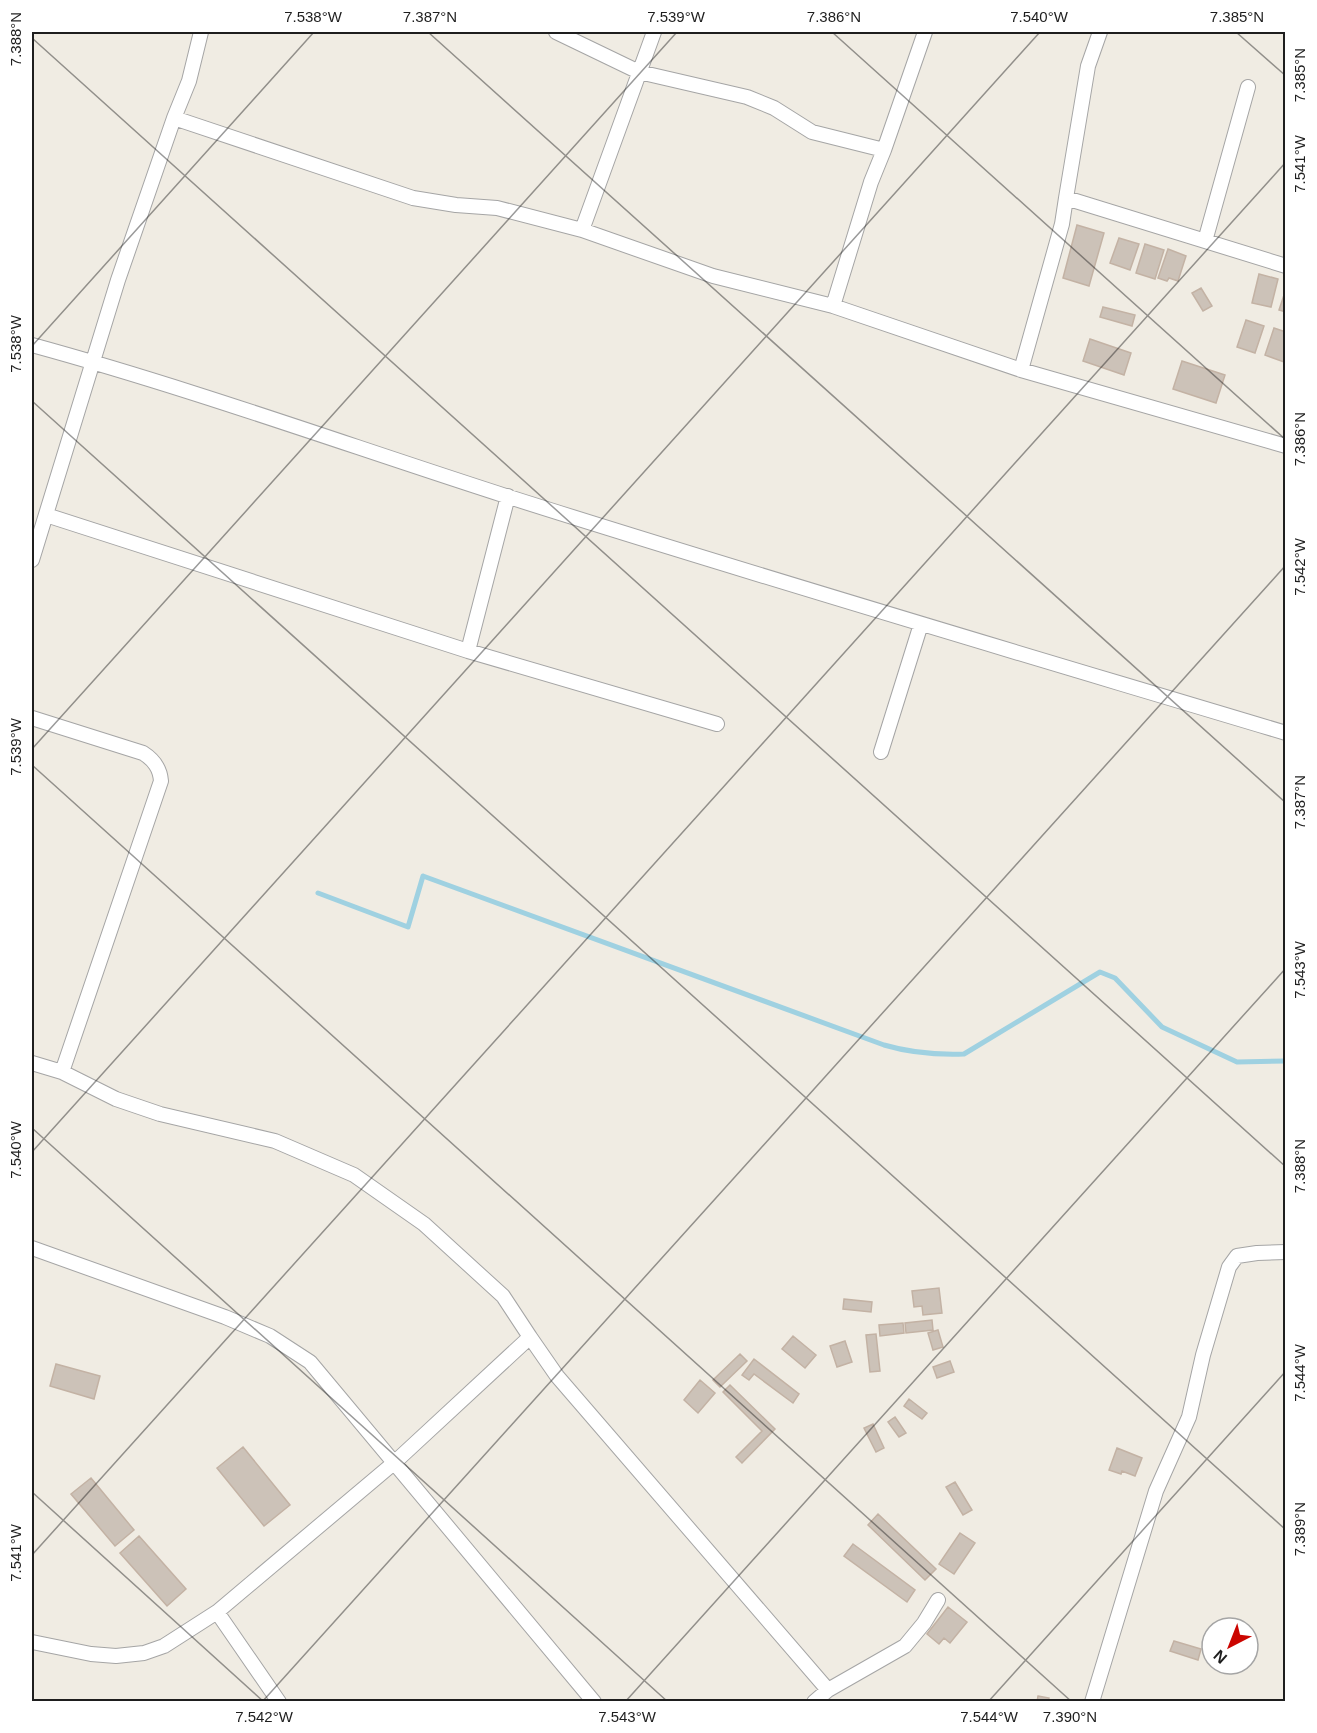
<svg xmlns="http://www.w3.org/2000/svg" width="1317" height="1733" viewBox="0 0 1317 1733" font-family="Arial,sans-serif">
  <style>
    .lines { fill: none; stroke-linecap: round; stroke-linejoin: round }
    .stream { stroke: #9fd1e1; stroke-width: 5 }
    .building { fill: #ccc2b8; stroke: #c3b2a4; stroke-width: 1.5 }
    .minor-casing { stroke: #a5a5a5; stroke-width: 16 }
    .minor { stroke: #fff; stroke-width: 14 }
    .ticks { fill: none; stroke: #1e1e1e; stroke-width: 1.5; stroke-opacity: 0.45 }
    .neatline { fill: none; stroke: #1e1e1e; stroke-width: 2 }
    .ticks-label { font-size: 15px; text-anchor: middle; fill: #1e1e1e }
  </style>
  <rect width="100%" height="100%" fill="#f0ece3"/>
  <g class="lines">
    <path class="stream" d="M318 893 408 927 423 876 884 1045C911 1053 936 1055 964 1054L1100 972 1115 978 1162 1027 1237 1062 1286 1061"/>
  </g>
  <path class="building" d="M1077 225 1104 233 1089 286 1063 278Z
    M1119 238 1139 244 1130 270 1110 263Z
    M1145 244 1164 250 1155 279 1136 273Z
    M1168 249 1186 256 1178 281 1169 278 1167 281 1158 278Z
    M1259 274 1278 279 1271 307 1252 303Z
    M1201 288 1212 306 1203 311 1192 293Z
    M1286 289V312L1279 310Z
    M1103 307 1135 315 1132 326 1100 317Z
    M1246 320 1264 326 1255 353 1237 347Z
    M1274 328 1286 332 1284 362 1265 355Z
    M1090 339 1131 353 1124 375 1083 361Z
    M1182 361 1225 375 1216 403 1173 389Z
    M939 1288 942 1313 923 1315 922 1306 914 1307 912 1291Z
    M844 1299 872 1302 871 1312 843 1309Z
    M932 1320 933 1330 906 1333 905 1323Z
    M903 1323 904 1333 880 1336 879 1325Z
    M938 1330 943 1347 933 1350 928 1333Z
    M876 1334 880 1371 870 1372 866 1335Z
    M793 1336 816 1355 805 1368 782 1349Z
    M845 1341 852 1362 837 1367 830 1346Z
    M740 1354 747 1361 720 1387 713 1380Z
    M754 1359 799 1394 793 1403 754 1374 749 1380 742 1375Z
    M950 1361 954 1372 937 1378 933 1367Z
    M56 1364 100 1376 94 1399 50 1386Z
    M700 1380 715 1393 698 1413 684 1400Z
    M730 1385 775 1429 742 1463 736 1457 762 1431 723 1392Z
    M909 1399 927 1413 922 1419 904 1406Z
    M895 1417 906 1433 899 1437 888 1422Z
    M873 1424 884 1448 876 1452 864 1428Z
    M243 1447 290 1505 264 1526 217 1468Z
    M1117 1448 1142 1458 1135 1476 1122 1471 1121 1474 1109 1470Z
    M91 1478 134 1530 115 1546 71 1494Z
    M955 1482 972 1510 963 1515 946 1487Z
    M878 1514 936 1569 925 1580 868 1525Z
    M960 1533 975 1543 954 1574 939 1564Z
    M139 1536 186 1589 167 1606 120 1553Z
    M853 1544 915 1590 907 1602 844 1556Z
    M948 1607 967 1622 950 1643 944 1638 939 1644 927 1634Z
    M1174 1641 1201 1649 1198 1660 1170 1651Z
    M1038 1696 1049 1698 1048 1702H1037Z"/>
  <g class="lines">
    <g class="minor-casing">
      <path id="minor" d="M556 32 639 72 747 97 774 108 812 132 884 150 871 182 833 306
        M174 118 413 198 456 205 497 208 582 230 713 276 833 306 1021 370 1286 446
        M884 150 925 32
        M1066 198 1088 66 1100 32
        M582 230 654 32
        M1205 241 1248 87
        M32 345C193 389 350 446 509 497 767 579 1026 655 1286 733
        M1021 370 1062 224 1066 198 1286 266
        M46 515 468 651 717 724
        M32 560 118 280 174 118 189 81 201 32
        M468 651 508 496
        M32 718 143 753C154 760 160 768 161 781L62 1072
        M881 752 921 624
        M32 1063 62 1072 116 1099 160 1114 275 1141 354 1175 424 1224 503 1296 530 1337
        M32 1248 225 1317 270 1336 310 1362 594 1702
        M217 1612 279 1702
        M32 1642 91 1654 116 1656 144 1653 164 1646 217 1612 395 1462 530 1337 557 1376 828 1690
        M814 1702 828 1690 905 1646 924 1623 938 1600
        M1092 1702 1156 1491 1189 1417 1203 1355 1229 1267 1237 1256 1257 1253 1286 1252"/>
    </g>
    <use href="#minor" class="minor"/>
  </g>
  <path class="ticks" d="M428 32 1286 803M832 32 1286 440M1236 32 1286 76M32 38 1286 1167M32 346 314 32M32 401 1286 1530M32 749 677 32M32 765 1072 1702M32 1128 668 1702M32 1152 1040 32M32 1492 264 1702M32 1555 1286 162M262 1702 1286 565M625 1702 1286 968M988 1702 1286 1371"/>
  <rect width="1317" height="1733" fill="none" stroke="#ffffff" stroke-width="66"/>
  <g transform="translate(1230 1646) rotate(222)"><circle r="28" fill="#ffffff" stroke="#a5a5a5" stroke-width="1.5"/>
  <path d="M0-4.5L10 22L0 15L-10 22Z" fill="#cb0500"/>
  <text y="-9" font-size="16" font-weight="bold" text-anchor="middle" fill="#1e1e1e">N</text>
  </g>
  <rect x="33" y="33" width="1251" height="1667" class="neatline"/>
  <g class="ticks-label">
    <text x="313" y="22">7.538°W</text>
    <text x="430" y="22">7.387°N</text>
    <text x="676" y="22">7.539°W</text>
    <text x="834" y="22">7.386°N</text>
    <text x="1039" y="22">7.540°W</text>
    <text x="1237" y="22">7.385°N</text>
    <text transform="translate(16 39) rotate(-90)" y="5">7.388°N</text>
    <text transform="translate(1300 75) rotate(-90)" y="5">7.385°N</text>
    <text transform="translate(1300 164) rotate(-90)" y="5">7.541°W</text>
    <text transform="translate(16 344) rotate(-90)" y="5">7.538°W</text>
    <text transform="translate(1300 439) rotate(-90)" y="5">7.386°N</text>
    <text transform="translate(1300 567) rotate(-90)" y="5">7.542°W</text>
    <text transform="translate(16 747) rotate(-90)" y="5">7.539°W</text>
    <text transform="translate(1300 802) rotate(-90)" y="5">7.387°N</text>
    <text transform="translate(1300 970) rotate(-90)" y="5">7.543°W</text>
    <text transform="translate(16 1150) rotate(-90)" y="5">7.540°W</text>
    <text transform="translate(1300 1166) rotate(-90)" y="5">7.388°N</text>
    <text transform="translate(1300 1373) rotate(-90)" y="5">7.544°W</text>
    <text transform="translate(1300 1529) rotate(-90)" y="5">7.389°N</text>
    <text transform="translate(16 1553) rotate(-90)" y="5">7.541°W</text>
    <text x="264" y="1722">7.542°W</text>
    <text x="627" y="1722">7.543°W</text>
    <text x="989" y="1722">7.544°W</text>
    <text x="1070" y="1722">7.390°N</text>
  </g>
</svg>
